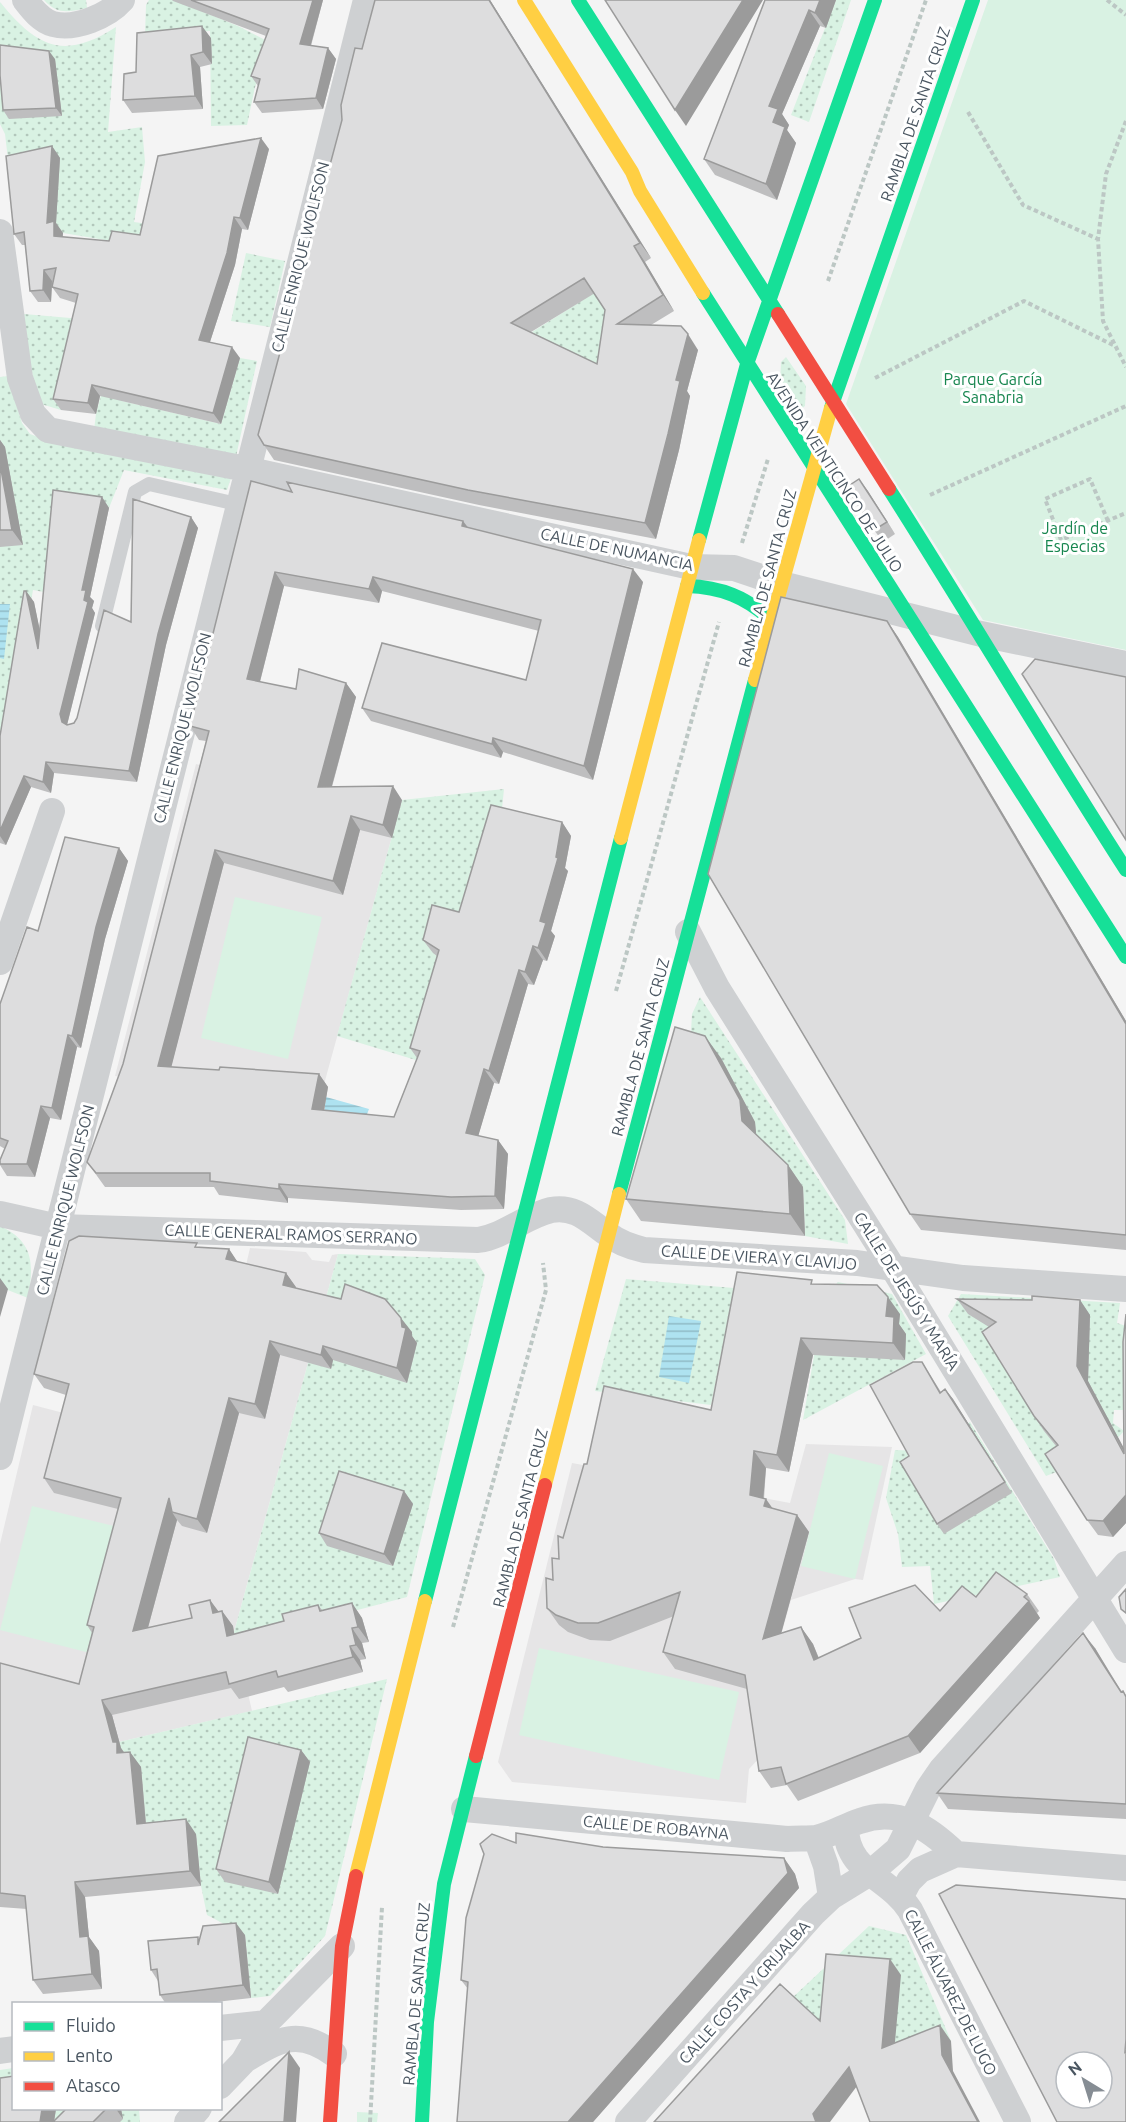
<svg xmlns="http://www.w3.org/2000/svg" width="1126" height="2122" viewBox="0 0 1126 2122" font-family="Ubuntu,sans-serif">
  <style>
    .education { fill: #e6e5e6 }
    .park { fill: #d9f2e3 }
    .garden { fill: url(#garden-dots) }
    .water { fill: url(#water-rules) }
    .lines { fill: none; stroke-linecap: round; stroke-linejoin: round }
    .path { stroke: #bcc7c4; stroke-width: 4; stroke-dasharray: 4.5 3; stroke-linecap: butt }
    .lane { stroke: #ced0d2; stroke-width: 14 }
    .street { stroke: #ced0d2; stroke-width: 26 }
    .fast { stroke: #16e098; stroke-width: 14 }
    .slow { stroke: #ffcf43; stroke-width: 14 }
    .jam { stroke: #f24e42; stroke-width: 14 }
    .wall { fill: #bebebf; fill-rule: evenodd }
    .shaded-wall { fill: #9b9b9b }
    .building { fill: #ddddde; stroke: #9b9b9b; stroke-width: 1.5; fill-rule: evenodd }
    .labels { text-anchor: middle; stroke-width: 6; stroke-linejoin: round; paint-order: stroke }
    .street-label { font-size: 16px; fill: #4a5661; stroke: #fff }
    .park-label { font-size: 16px; fill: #17864f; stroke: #fff }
  </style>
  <defs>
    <pattern id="garden-dots" width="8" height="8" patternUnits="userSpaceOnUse" patternTransform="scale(1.5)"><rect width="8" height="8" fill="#d9f2e3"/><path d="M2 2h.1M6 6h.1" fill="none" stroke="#b2c7bb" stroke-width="1.8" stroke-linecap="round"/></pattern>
    <pattern id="water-rules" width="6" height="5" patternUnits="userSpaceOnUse" patternTransform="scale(1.5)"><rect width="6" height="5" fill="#aee2f0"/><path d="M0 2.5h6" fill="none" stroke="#90bac6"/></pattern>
  </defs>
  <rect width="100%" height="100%" fill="#f4f4f4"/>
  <path class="education" d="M196 764 334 800H402L323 1088 168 1081 115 1076Z
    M250 1248 306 1252 312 1260 329 1262 332 1255 338 1254 234 1632 252 1711 119 1742 0 1675V1544L33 1405 75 1416 217 1389Z
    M806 1444 892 1447 863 1580 855 1579 791 1600 782 1632 764 1627 765 1752 749 1769 746 1803 512 1782 498 1762 572 1463 790 1503Z"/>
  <path class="park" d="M988 0H1126V650L983 620 846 404Z
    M235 897 322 917 288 1059 201 1038Z
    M829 1453 883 1466 855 1579 801 1566Z
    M32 1506 122 1528 90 1653 0 1630Z
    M539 1648 739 1692 719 1780 519 1735Z
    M357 2112 378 2113 377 2122H357Z"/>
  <path class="garden" d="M44 0H86L87 8C69 12 57 15 44 0Z
    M149 0H174L238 26 273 44 255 87 247 125 211 126 210 31 145 35 146 5Z
    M836 0H851L809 122 791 115Z
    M0 2C37 47 63 61 116 27L108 132 142 127 145 162 134 222 162 226 141 246 63 233 55 234 9 168 5 134 0 124Z
    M246 253 285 261 270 327 231 321Z
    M594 293 626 340 610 369 543 348 532 332Z
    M24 314 82 319 61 410 41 404 30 366Z
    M121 319 122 401 221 424 240 358 257 361 235 461 94 430 96 414Z
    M786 357 806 386 805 406 797 412 793 410 780 386 781 362Z
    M8 376 22 423 30 434 54 443 232 475 227 490 124 470 109 508 49 593 33 590 0 778V377Z
    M504 789 501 819 462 974 419 1061 337 1036 402 800Z
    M700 997 845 1220 848 1244 805 1236 803 1187 757 1143 690 1049 692 1014Z
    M0 1226C34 1241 34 1265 28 1298L0 1287Z
    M338 1254 475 1259 485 1275 407 1597 236 1642 234 1632Z
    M626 1279 734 1288 711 1405 595 1391Z
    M838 1282 892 1294 926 1354 803 1420 824 1297Z
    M961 1294 1120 1303 1117 1323 1126 1326V1410H1114L1113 1423 1124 1431 1103 1454 1046 1476 948 1316Z
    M970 1422 1054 1559 1060 1577 934 1604 930 1566 902 1567 898 1534 886 1498 895 1450 923 1451Z
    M387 1679 325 1936 270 1996 251 1998 245 1935 207 1915 201 1886 196 1834 102 1843 0 1770Z
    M869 1926 906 1935 951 2041 883 2068 791 1999Z
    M13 2068 14 2108 139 2109 140 2122H0V2070Z"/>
  <path class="water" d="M0 604H10L4 659 0 658Z
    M326 1097 369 1109 364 1122 324 1113Z
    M669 1316 701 1321 689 1383 659 1377Z"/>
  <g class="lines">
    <path class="path" d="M1107 0 1126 15
      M968 112 1023 205 1098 239
      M1126 121 1106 174 1098 239 1103 321 1126 367
      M828 281 926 0
      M875 378 1024 301 1115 346
      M930 495 1126 406
      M1108 521 1090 479 1045 499 1061 540 1126 513
      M742 543 768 459
      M616 991 719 622
      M453 1627 546 1290 543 1263
      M370 2122 382 1907"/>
    <path class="lane" d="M102 626 135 492 149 484 237 504"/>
    <path class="street" d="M25 0C32 9 41 21 53 24 75 30 108 16 122 0
      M0 232 20 378 33 414 48 430 246 469 691 567 734 568 782 584 981 634 1126 664
      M688 932 717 988 893 1268 1126 1650
      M0 962 52 811
      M0 1214 58 1227 478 1240C505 1236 525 1216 551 1210 576 1205 591 1223 609 1235 619 1243 632 1247 644 1250L857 1263 963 1278 1126 1289
      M0 1457 366 0
      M464 1809 787 1839C797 1838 807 1839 816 1838 831 1835 845 1826 860 1821 899 1807 929 1828 956 1854
      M846 1827C846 1872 889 1877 910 1910L1018 2122
      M816 1838 826 1866 831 1897
      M901 1896 909 1881 920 1870 956 1854 1126 1868
      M220 2028 266 2023
      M0 2051 14 2049
      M245 2060C279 2039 299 2028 334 2054
      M220 2086 243 2062 266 2023 342 1946
      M187 2122 199 2108
      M628 2122 813 1914 831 1897 870 1873 898 1849 928 1789 941 1770 1126 1564"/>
    <path class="fast" d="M578 0 778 314
      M703 293 1126 957
      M831 408 973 0
      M889 489C969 615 1045 744 1126 870
      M699 540 747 364 875 0
      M687 586C721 587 746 597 771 620
      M619 1194 755 680
      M425 1601 621 838
      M422 2122 427 2022 444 1884 476 1756"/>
    <path class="slow" d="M524 0 632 172 640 191 703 293
      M755 680 831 408
      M621 838 699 540
      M545 1485 619 1194
      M356 1876 425 1601"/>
    <path class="jam" d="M778 314 889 489
      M476 1756 545 1485
      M330 2122 342 1946 356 1876"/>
  </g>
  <path class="wall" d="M172 0H323L311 46 328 48 336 59 323 109 262 113 254 102 258 86 251 76 266 36 173 1Z
    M375 0H490L651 258 645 262 674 311 651 325 698 350 687 391 690 396 679 450 656 539 479 505 274 460 264 445 362 49ZM595 293 605 310 597 364 531 332Z
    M765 0H836L826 28 820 26 782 114 789 125 787 130 796 143 777 200 715 175 704 159Z
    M211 38 212 64 200 67 203 109 132 113 123 100 136 72Z
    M55 59 62 116 9 119 3 110Z
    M52 146 60 158 56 223 63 233 62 237 109 241 140 235 269 149 248 230 242 229 235 265 210 342 240 358 221 424 100 396 96 414 61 410 53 399 76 303 60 298 52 287 51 302H38L30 291 25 245H22L14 234Z
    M0 440 5 447 23 545 0 547Z
    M859 479 895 534 883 542 874 530Z
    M292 492 468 528 643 582 593 780 503 752 501 758 371 721 362 708 526 680 539 631 382 591 379 603 284 586 260 682 296 689 346 683 356 697 332 787 402 800 392 838 360 830 343 895 224 863 171 1067 219 1070 319 1074 328 1087 324 1110 394 1117 417 1058 410 1048 437 956 433 953 423 940 459 912 562 822 571 836 565 868 568 871 551 931 555 936 547 961 543 960 534 985 528 984 499 1084 494 1083 478 1136 498 1140 508 1154 504 1209 461 1210 288 1198V1203L219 1195 214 1187H105L87 1162 123 1064 206 741 199 740 190 726Z
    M102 497 109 508 90 597 94 601 92 608 95 613 67 725 74 723 191 517 198 528 166 645 137 782 54 773 51 793 31 787 6 845 0 843V736L26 591 34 602 40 632Z
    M887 621 898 637 1126 1021V1250L921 1230 910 1214Z
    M119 848 128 861 105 939 81 1048 77 1047 61 1120 50 1118 35 1177 7 1176 0 1165V1160L5 1149 0 1146V1004L38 931Z
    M721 1058 755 1122 756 1135 788 1165 803 1187 805 1236 641 1221 626 1199Z
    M200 1248 229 1249 237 1262 286 1273 296 1288 412 1332V1336L417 1343 407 1383 333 1360 331 1369 280 1355 265 1419 239 1413 207 1533 182 1526 177 1520 148 1628 192 1618 210 1600 219 1612 222 1611 233 1626 234 1634 284 1621 318 1605 323 1611 352 1603 362 1618 369 1642 362 1643 366 1659 360 1660 363 1672 288 1692 284 1687 239 1699 231 1688 112 1715 121 1748 124 1752H130L141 1767 146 1823 196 1834 201 1886 85 1897 89 1937 99 1951 102 1989 43 1994 33 1980 27 1909 0 1907V1663L79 1684 92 1633 87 1625 118 1509 54 1493 44 1478 66 1395 44 1388 34 1374Z
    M815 1284 900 1314 899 1324 906 1334 905 1360 813 1355 789 1472 766 1468 764 1499 772 1508 797 1515 809 1532 781 1633 801 1627 813 1644 819 1658 940 1611 976 1597 1027 1594 1039 1611 1037 1613 1040 1618 920 1753 798 1801 787 1785 771 1788 759 1771 747 1689 675 1669 663 1652 674 1616 610 1641 590 1640 568 1632 559 1625 547 1608 563 1538 587 1464 711 1410Z
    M957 1299 1080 1300 1090 1315 1088 1381 1124 1449 1126 1314V1523L1113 1537 1098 1535 1087 1520 1056 1446 1044 1431 1034 1416 989 1327 968 1314Z
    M922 1362 941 1392 945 1389 953 1399 1012 1493 944 1534 937 1524 909 1456Z
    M404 1491 413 1504 393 1566 327 1546 319 1533Z
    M1095 1648 1122 1692 1123 1691 1126 1695V1819L948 1809 937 1793Z
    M301 1750 310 1762 278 1894 225 1882 216 1869Z
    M516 1843 784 1858 795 1874 799 1888 593 2122H457L468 1989 461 1980Z
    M245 1935 251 1998 198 2004H166L160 1995 158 1981 151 1970 200 1940Z
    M14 2109H56L54 2121 66 2109H121L123 2119 120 2122H0Z"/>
  <path class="shaded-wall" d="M313 0H323L308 55 300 44Z
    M489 0H490L651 258 640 243Z
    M743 0H763L686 126 675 110Z
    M820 0H836L826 28 815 13Z
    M809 10 820 26 782 114 789 125 787 130 796 143 777 200 766 184 773 122 769 106Z
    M202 26 211 38 212 64 203 52Z
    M328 48 336 59 323 109 316 98Z
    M49 51 55 59 62 116 56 108Z
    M191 55 200 67 203 109 195 96Z
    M261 138 269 149 248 230 240 218Z
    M52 146 60 158 56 223 63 233 62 247 54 236 47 223Z
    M234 217 242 229 235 265 207 351 199 340Z
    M634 246 645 262 674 311 663 295Z
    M44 270 52 281 51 302 43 290Z
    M688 334 698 350 687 391 690 396 679 450 656 539 645 523 676 380Z
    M232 347 240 358 221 424 213 413Z
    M92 385 100 396 96 414 88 403Z
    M0 440 5 447 23 545 12 530 0 464Z
    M859 479 868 491 895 534 887 522Z
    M102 497 109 508 90 597 94 601 92 608 95 613 67 725 62 722 60 714 84 600 82 590Z
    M191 517 198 528 166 645 137 782 129 771 158 634Z
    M463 521 473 534 462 526Z
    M633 569 643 582 593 780 584 766Z
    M275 572 284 586 257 693 247 679Z
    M373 577 382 591 379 603 369 589Z
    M26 591 34 602 46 660 38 649Z
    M887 621 898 637 1126 1021V1024Z
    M346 683 356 697 328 800 318 787Z
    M493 738 503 752 501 758 492 744Z
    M46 762 54 773 51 793 43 782Z
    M24 776 31 787 6 845 0 836V831Z
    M393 786 402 800 392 838 383 825Z
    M351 816 360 830 343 895 333 881Z
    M562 822 571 836 565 868 568 871 551 931 555 936 547 961 538 948 540 921 556 857Z
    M119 848 128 861 105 939 81 1048 72 1036 96 927Z
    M215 850 224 863 168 1080 158 1066Z
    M533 946 543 960 534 985 525 972Z
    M519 970 528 984 499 1084 489 1071Z
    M68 1035 77 1047 61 1120 52 1108Z
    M705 1036 721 1058 755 1122 757 1143 742 1121Z
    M484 1069 494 1083 475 1147 466 1133Z
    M319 1074 328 1087 322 1123 312 1109Z
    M41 1106 50 1118 35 1177 27 1164Z
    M498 1140 508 1154 504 1209 495 1196Z
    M788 1165 803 1187 805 1236 790 1214Z
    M279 1184 288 1198V1203L279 1189Z
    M229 1249 239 1264 226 1259Z
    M286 1273 296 1287 293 1300 283 1285Z
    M0 1278 8 1289 0 1317Z
    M888 1297 900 1314 899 1324 906 1334 905 1360 893 1343 886 1316Z
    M1080 1300 1090 1315 1088 1381 1126 1452V1456L1077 1366Z
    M401 1318 412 1332V1336L417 1343 407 1383 397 1368 402 1327Z
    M801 1338 813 1355 789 1472 777 1455Z
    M270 1341 280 1355 265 1419 255 1404Z
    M323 1346 333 1360 331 1369 321 1355Z
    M945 1389 953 1399 1012 1493 1005 1482Z
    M229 1398 239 1413 207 1533 197 1519Z
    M754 1451 766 1468 762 1512 750 1495Z
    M404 1491 413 1504 393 1566 384 1554Z
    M1126 1495V1523L1113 1537 1103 1521Z
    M169 1498 172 1512 177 1520 143 1646 133 1631Z
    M766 1499 778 1516 764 1506Z
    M797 1515 809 1532 775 1656 763 1639Z
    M210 1600 221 1615 213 1613Z
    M1029 1601 1040 1618 920 1753 908 1736Z
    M352 1603 362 1618 369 1642 358 1627Z
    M222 1611 233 1626 237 1650 227 1636Z
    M801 1627 813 1644 826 1677 814 1660Z
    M352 1628 362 1643 366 1659 356 1645Z
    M1083 1633 1095 1648 1126 1700Z
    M350 1646 360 1660 363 1672 353 1657Z
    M102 1700 112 1715 121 1748 127 1757 117 1753 113 1742Z
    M301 1750 310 1762 278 1894 269 1882Z
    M130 1752 141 1767 147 1838 137 1824Z
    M186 1819 196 1834 201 1886 190 1871Z
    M784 1858 795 1874 799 1888 593 2122H568Z
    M75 1882 85 1897 89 1937 99 1951 102 1989 92 1974 80 1937Z
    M236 1923 245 1935 251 1998 243 1985Z
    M890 1959 901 1975 893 2064 882 2048Z
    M940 2025 951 2041 953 2071 980 2122H978L942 2055Z
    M289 2052 300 2068 296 2122H284Z
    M849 2067 860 2082 830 2122H816L813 2114Z
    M42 2109H56L54 2122H40Z
    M116 2109H121L123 2119Z"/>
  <path class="building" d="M191 0H313L300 44 328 48 316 98 254 102 260 79 251 76 269 29Z
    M375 0H489L640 243 634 246 663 295 617 324 681 326 688 334 676 380 680 381 668 434 645 523 468 490 264 445 258 435 342 120 341 105 355 48 362 49ZM584 278 605 310 597 364 511 323Z
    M605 0H743L675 110Z
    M765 0H820L815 13 809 10 769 106 778 109 773 122 785 127 766 184 704 159Z
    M202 26 203 52 191 55 195 96 123 100 124 74 136 72 137 33Z
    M0 45 49 51 56 108 3 110 0 75Z
    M261 138 240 218 234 217 227 253 199 340 232 347 213 413 92 385 88 403 53 399 78 294 52 287 56 268 44 270 43 290 30 291 24 232 14 234 6 156 52 146 47 223 54 221V236L109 241 112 231 140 235 158 156Z
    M0 464 12 530H0Z
    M859 479 887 522 874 530 847 487Z
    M251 481 292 492 287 482 463 521 462 526 633 569 584 766 493 738 492 744 362 708 382 643 526 680 541 620 373 577 369 589 275 572 247 679 296 689 299 669 346 683 318 787 393 786 383 825 351 816 333 881 215 850 158 1066 219 1070 220 1067 319 1074 312 1109 394 1117 420 1051 410 1048 439 950 423 940 432 905 459 912 491 805 562 822 556 857 558 858 540 921 546 923 538 948 533 946 525 972 519 970 489 1071 484 1069 466 1133 498 1140 495 1196 451 1197 279 1184V1189L210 1181V1173H96L87 1162 123 1064 209 731 190 726Z
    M53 490 102 497 82 590H86L84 600 88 602 60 714 62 722 67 725 74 723 77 718 104 610 131 622 133 499 191 517 158 634 129 771 46 762 43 782 24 776 0 831V736L24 591H26L38 649Z
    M781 597 887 621 1126 1024V1235L910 1214 708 874Z
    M1035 659 1126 677V840L1022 674Z
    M65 837 119 848 96 927 72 1036 68 1035 52 1108 41 1106 27 1164H0V1160L8 1141 0 1138V1004L27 927 38 931Z
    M675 1027 705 1036 740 1100 742 1121 788 1165 790 1214 626 1199Z
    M79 1236 197 1243 195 1247 229 1249 226 1259 286 1273 283 1285 341 1299 345 1284 385 1299 401 1318 402 1327 406 1328 397 1368 323 1346 321 1355 270 1341 255 1404 229 1398 197 1519 172 1512 169 1498 133 1631 192 1618 189 1605 210 1600 213 1613 222 1611 227 1636 284 1621 282 1614 318 1605 320 1611 352 1603 358 1627 352 1628 356 1645 350 1646 353 1657 278 1677 276 1671 229 1684 226 1672 102 1700 113 1742H117V1753L130 1752 137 1824 186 1819 190 1871 75 1882 80 1937 88 1936 92 1974 33 1980 25 1896 0 1893V1663L79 1684 94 1627 87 1625 121 1498 44 1478 69 1384 34 1374 69 1241Z
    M737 1272 812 1280 811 1284 877 1285 888 1297 886 1316 894 1317 893 1343 801 1338 777 1455 754 1451 750 1495 766 1499 764 1506 797 1515 763 1639 801 1627 814 1660 861 1638 849 1608 915 1585 940 1611 962 1586 976 1597 996 1572 1027 1594 1024 1597 1029 1601 908 1736 786 1784 781 1767 759 1771 745 1675 663 1652 680 1592 598 1623H578L556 1615 547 1608 546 1578 553 1580 552 1558 559 1559 558 1536 563 1538 584 1464H587L604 1386 711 1410Z
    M1032 1296 1080 1300 1077 1366 1124 1454 1123 1342 1126 1314V1495L1103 1521 1087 1520 1045 1454 1058 1445 1034 1416 982 1332 996 1322 957 1299 1032 1300Z
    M913 1362H922L940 1393 945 1389 1005 1482 937 1524 900 1462 909 1456 870 1385Z
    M339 1471 404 1491 384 1554 319 1533Z
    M1126 1589V1613L1121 1609 1119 1597Z
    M1083 1633 1121 1692 1123 1691 1126 1697V1804L937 1793Z
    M248 1737 301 1750 269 1882 216 1869Z
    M516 1833 603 1847 784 1858 788 1873 568 2122H457L468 1982 461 1980 466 1918 484 1854 480 1844 492 1834 516 1843Z
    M956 1885 1126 1899V2039L1125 2052 1126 2051V2122H1057L939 1894ZM1066 2062H1102V2098H1066Z
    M236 1923 243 1985 160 1995 157 1969 151 1970 148 1941 198 1937V1945L203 1926Z
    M826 1954 890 1959 882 2048 940 2025 942 2055 978 2122H870L849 2067 813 2114 816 2122H654L780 1984 820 2021Z
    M289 2052 284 2122H219Z
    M14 2076V2109H42L40 2122H0V2078Z
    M66 2109H106L93 2122H53Z"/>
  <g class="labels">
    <g class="street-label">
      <text transform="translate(915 114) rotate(-71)" y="6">RAMBLA DE SANTA CRUZ</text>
      <text transform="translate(300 257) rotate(-76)" y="6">CALLE ENRIQUE WOLFSON</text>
      <text transform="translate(835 472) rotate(57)" y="6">AVENIDA VEINTICINCO DE JULIO</text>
      <text transform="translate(617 549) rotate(12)" y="6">CALLE DE NUMANCIA</text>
      <text transform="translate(767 578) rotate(-75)" y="6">RAMBLA DE SANTA CRUZ</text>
      <text transform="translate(182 728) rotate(-76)" y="6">CALLE ENRIQUE WOLFSON</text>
      <text transform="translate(640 1047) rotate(-75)" y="6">RAMBLA DE SANTA CRUZ</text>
      <text transform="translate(65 1200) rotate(-76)" y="6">CALLE ENRIQUE WOLFSON</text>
      <text transform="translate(291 1234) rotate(2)" y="6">CALLE GENERAL RAMOS SERRANO</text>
      <text transform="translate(759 1257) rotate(4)" y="6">CALLE DE VIERA Y CLAVIJO</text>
      <text transform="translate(907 1291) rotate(58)" y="6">CALLE DE JESÚS Y MARÍA</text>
      <text transform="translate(520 1518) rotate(-76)" y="6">RAMBLA DE SANTA CRUZ</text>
      <text transform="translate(656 1827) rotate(5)" y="6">CALLE DE ROBAYNA</text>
      <text transform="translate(744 1992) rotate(-48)" y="6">CALLE COSTA Y GRIJALBA</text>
      <text transform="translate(951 1992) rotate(63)" y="6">CALLE ÁLVAREZ DE LUGO</text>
      <text transform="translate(416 1994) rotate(-85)" y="6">RAMBLA DE SANTA CRUZ</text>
    </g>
    <g class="park-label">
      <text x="993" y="385">Parque García<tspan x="993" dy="18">Sanabria</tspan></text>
      <text x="1075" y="534">Jardín de<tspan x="1075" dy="18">Especias</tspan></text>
    </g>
  </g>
  <rect x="12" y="2002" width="210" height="108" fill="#ffffff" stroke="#b7bbc0" stroke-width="1.5"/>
  <rect x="24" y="2022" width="30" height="9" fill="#16e098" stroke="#b7bbc0" stroke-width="1.5"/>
  <text x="66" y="2032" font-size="18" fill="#4a5661">Fluido</text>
  <rect x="24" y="2052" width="30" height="9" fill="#ffcf43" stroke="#b7bbc0" stroke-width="1.5"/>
  <text x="66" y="2062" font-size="18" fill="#4a5661">Lento</text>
  <rect x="24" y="2082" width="30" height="9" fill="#f24e42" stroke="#b7bbc0" stroke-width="1.5"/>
  <text x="66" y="2092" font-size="18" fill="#4a5661">Atasco</text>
  <g transform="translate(1084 2080) rotate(322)"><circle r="28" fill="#ffffff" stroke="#b7bbc0" stroke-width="1.5"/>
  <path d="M0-4.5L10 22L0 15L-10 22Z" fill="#868d94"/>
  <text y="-9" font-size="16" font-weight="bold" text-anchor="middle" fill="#4a5661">N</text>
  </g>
</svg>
